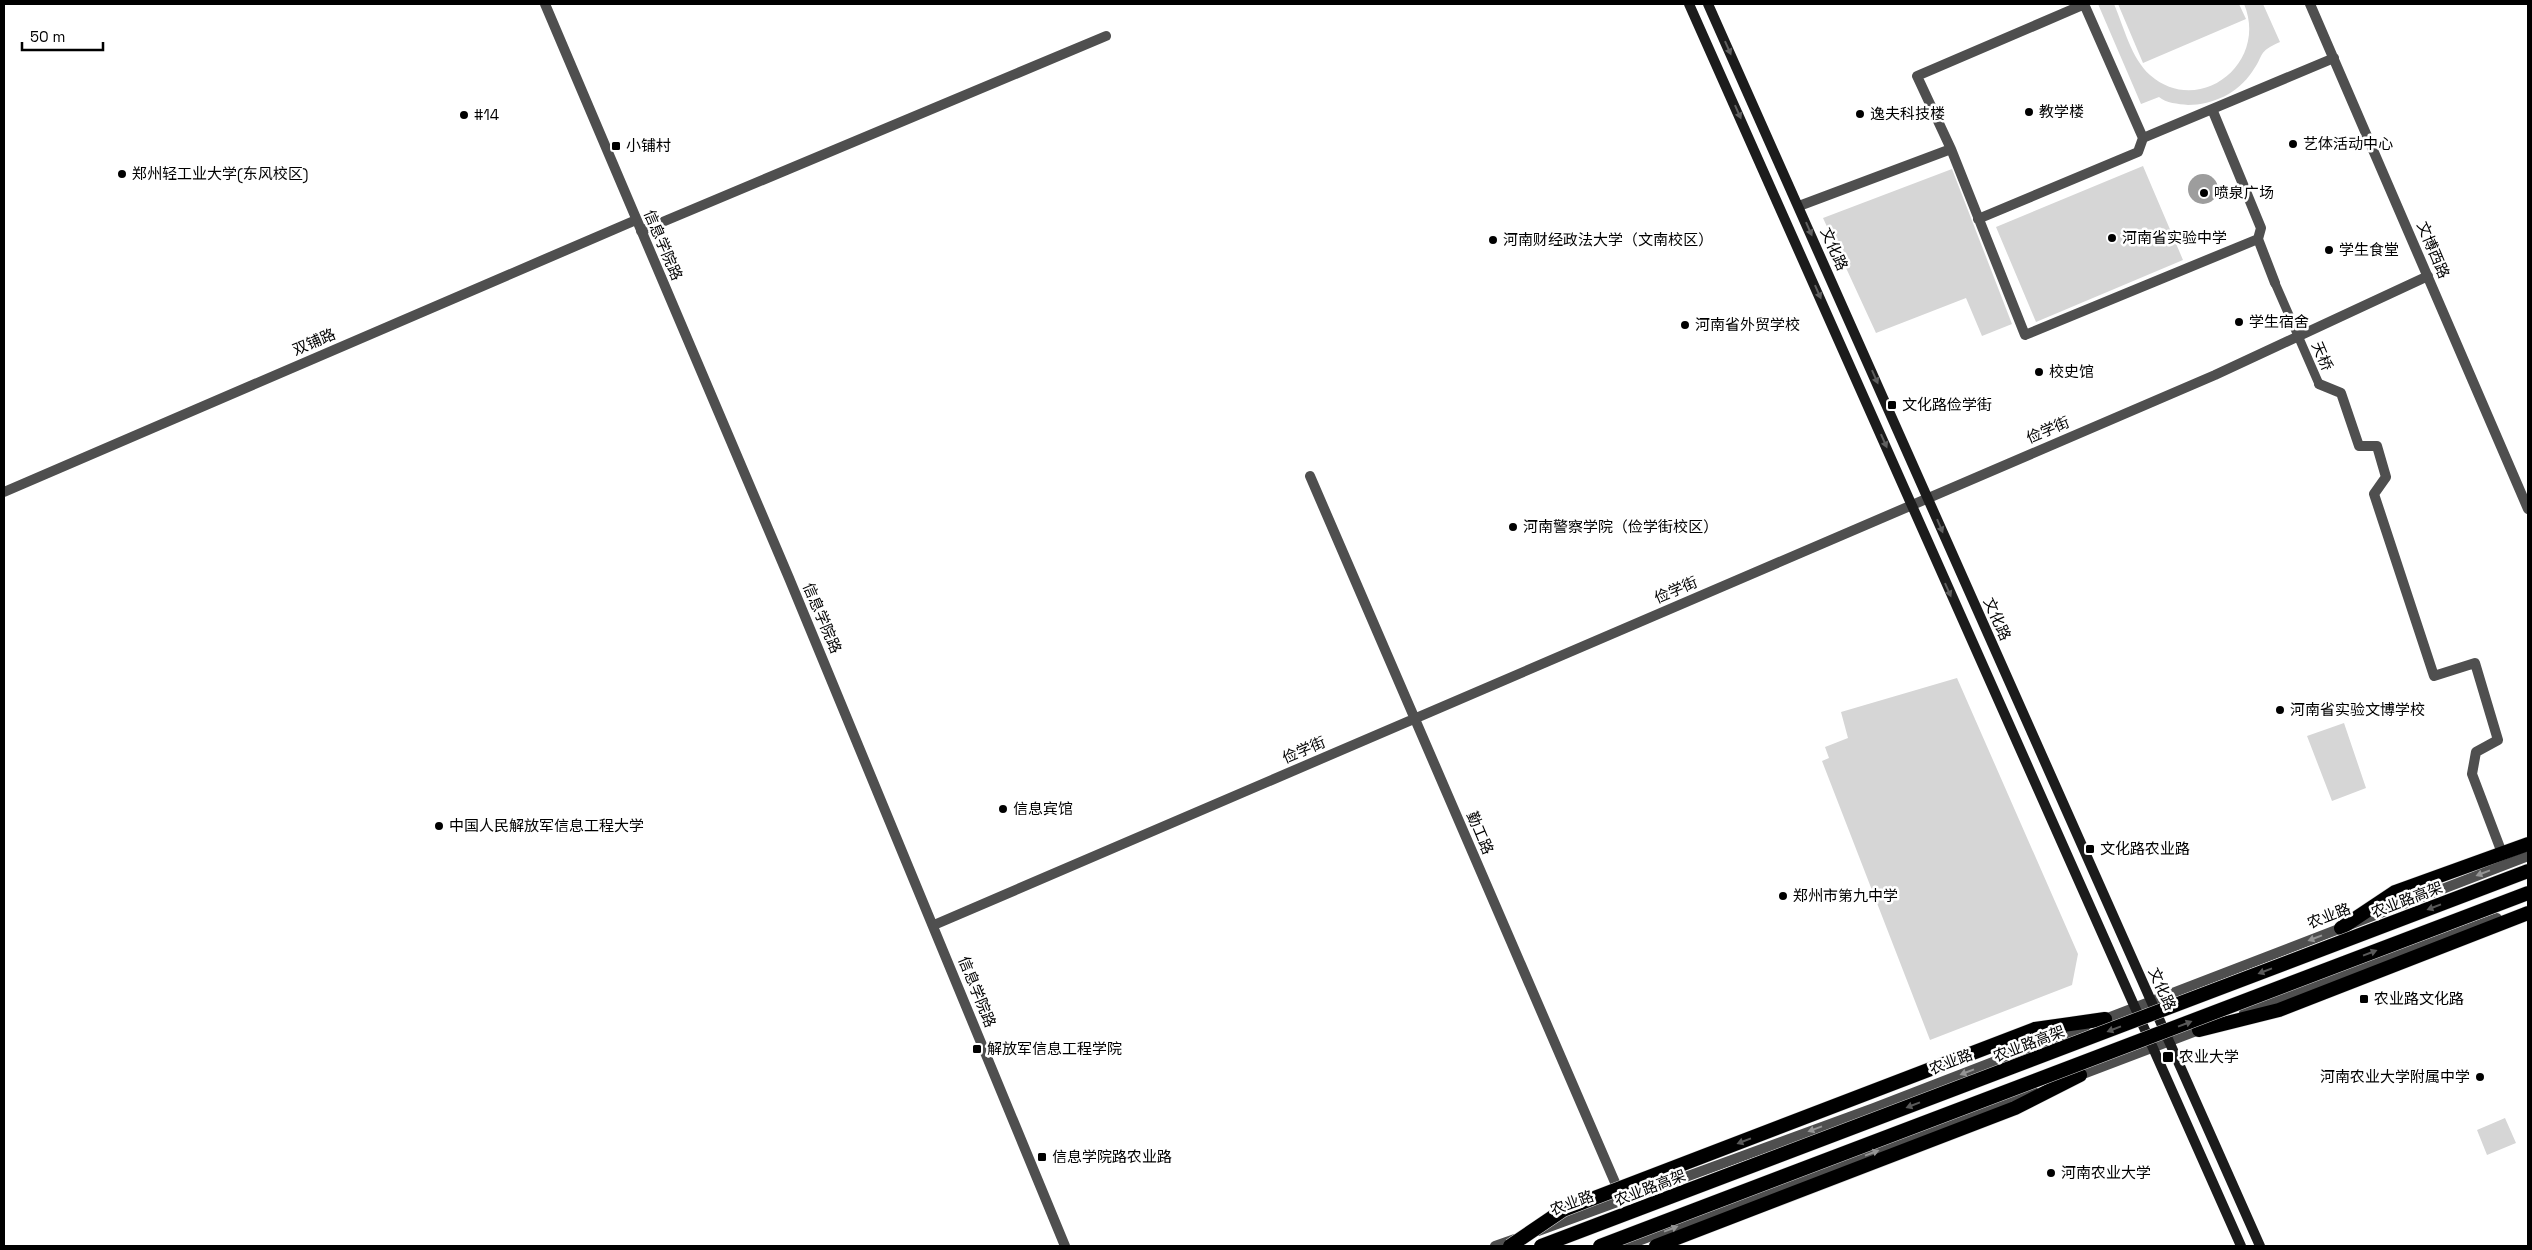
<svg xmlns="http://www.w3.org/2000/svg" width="2532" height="1250" viewBox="0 0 2532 1250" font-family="'Space Grotesk','Noto Sans SC',sans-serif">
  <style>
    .green { fill: #d6d6d6 }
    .water { fill: #9d9d9d }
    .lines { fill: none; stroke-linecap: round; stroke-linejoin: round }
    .trunk-casing { stroke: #dbdbdb; stroke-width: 15 }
    .minor { stroke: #4f4f4f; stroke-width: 10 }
    .tertiary { stroke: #4f4f4f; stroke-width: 10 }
    .secondary { stroke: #1c1c1c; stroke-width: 10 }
    .trunk { stroke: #000; stroke-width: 14 }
    .trunk-bridge-casing { stroke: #dbdbdb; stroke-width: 15; stroke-linecap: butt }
    .pedestrian-bridge { stroke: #4f4f4f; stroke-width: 9 }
    .trunk-bridge { stroke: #000; stroke-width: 14 }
    .oneway { fill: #606060 }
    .oneway2 { fill: #959595 }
    .oneway3 { fill: #595959 }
    .poi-dot { fill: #000; stroke: #fff; stroke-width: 2 }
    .labels { text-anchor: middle; stroke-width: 5; stroke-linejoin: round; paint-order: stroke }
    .poi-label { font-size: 15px; fill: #000; stroke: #fff; text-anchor: start }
    .street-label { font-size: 15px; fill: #000; stroke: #fff }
  </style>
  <rect width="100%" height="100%" fill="#fff"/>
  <path class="green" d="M2098 4H2114C2124 27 2131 58 2150 75 2199 118 2269 63 2244 4H2263L2280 42C2257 52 2265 54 2252 72 2238 93 2213 105 2188 105 2178 104 2166 103 2159 97L2141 104Z
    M2118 4H2239L2246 19 2143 63Z
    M2143 166 2183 260 2036 322 1996 227Z
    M1952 169 2012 324 1982 336 1966 298 1876 333 1823 218Z
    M1957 678 2078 954 2072 985 1930 1040 1822 761 1829 758 1825 747 1848 738 1841 712Z
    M2344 723 2366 788 2332 801 2307 736Z
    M2505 1118 2516 1143 2487 1155 2477 1130Z"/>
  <path class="water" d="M2188 189a15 15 0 1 1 30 0a15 15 0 1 1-30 0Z"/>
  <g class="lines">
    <g class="trunk-casing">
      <path id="trunk" d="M2341 928 2395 892 2528 844
        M2035 1029 2105 1019
        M2199 1030 2279 1010 2528 913
        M1656 1246 2015 1108 2080 1075"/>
    </g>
    <path class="minor" d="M545 4 789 578 1065 1246
      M2084 4 2143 138
      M2085 4 1917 76 1951 149 2025 335 2258 239
      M2310 4 2528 509
      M2212 109 2261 228 2258 239 2275 283
      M1799 206 1951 149
      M1978 219 2138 152 2143 138 2334 58
      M641 231 1106 36
      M2319 384 2341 393 2359 446H2377L2386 477 2374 494 2434 676 2475 663 2498 740 2476 752 2472 774 2502 853
      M1310 476 1620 1194
      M4 492 636 220
      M934 925 2215 375 2428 276"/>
    <path class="tertiary" d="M2244 1013 2497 918
      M2100 1021 2528 856
      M2075 1077 2204 1028
      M1538 1231 1874 1108 2086 1026
      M1495 1246 1515 1239
      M1625 1246 2034 1092"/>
    <path class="secondary" d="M1689 4 2241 1246
      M1708 4 2260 1246"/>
    <use href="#trunk" class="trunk"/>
    <g class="trunk-bridge-casing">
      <path id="trunk-bridge" d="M1510 1246 1563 1210 2035 1029
        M1541 1246 2528 871
        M1600 1246 2528 893"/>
    </g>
    <path class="pedestrian-bridge" d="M2275 283 2319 384"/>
    <use href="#trunk-bridge" class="trunk-bridge"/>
  </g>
  <defs><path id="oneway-solid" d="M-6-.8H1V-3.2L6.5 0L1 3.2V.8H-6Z" transform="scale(1.25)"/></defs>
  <g class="oneway">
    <use href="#oneway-solid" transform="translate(1728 48) rotate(66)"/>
    <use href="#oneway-solid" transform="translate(1738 112) rotate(66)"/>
    <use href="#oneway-solid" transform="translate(1809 229) rotate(66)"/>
    <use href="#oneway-solid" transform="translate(1818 292) rotate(66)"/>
    <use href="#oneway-solid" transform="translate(1875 377) rotate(66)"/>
    <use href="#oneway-solid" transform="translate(1884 441) rotate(66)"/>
    <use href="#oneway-solid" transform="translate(1940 526) rotate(67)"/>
    <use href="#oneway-solid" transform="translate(1948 590) rotate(66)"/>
  </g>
  <g class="oneway2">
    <use href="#oneway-solid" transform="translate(2483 873) rotate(159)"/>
    <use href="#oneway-solid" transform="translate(2315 938) rotate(159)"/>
    <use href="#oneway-solid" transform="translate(1967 1072) rotate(159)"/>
    <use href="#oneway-solid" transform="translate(1815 1129) rotate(160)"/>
    <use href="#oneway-solid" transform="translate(1872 1153) rotate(-21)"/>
    <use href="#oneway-solid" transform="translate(1671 1229) rotate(-21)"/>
  </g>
  <g class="oneway3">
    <use href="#oneway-solid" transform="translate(2434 907) rotate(159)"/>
    <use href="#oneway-solid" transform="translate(2370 953) rotate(-21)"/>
    <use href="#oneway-solid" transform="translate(2265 971) rotate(159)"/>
    <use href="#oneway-solid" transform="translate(2185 1024) rotate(-21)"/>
    <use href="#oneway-solid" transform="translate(2114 1029) rotate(159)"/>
    <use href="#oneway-solid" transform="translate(1913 1105) rotate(159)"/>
    <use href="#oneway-solid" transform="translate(1744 1141) rotate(159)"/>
  </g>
  <g class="poi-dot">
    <circle cx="2029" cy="112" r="5"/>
    <circle cx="1860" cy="114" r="5"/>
    <circle cx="464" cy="115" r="5"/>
    <circle cx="2293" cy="144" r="5"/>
    <rect x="611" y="141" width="10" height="10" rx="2.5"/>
    <circle cx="122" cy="174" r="5"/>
    <circle cx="2204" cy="193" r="5"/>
    <circle cx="2112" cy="238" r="5"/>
    <circle cx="1493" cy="240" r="5"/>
    <circle cx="2329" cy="250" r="5"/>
    <circle cx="2239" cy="322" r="5"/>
    <circle cx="1685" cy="325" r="5"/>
    <circle cx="2039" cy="372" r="5"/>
    <rect x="1887" y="400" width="10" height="10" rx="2.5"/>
    <circle cx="1513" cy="527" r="5"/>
    <circle cx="2280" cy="710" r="5"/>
    <circle cx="1003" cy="809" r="5"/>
    <circle cx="439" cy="826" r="5"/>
    <rect x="2085" y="844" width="10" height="10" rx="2.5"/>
    <circle cx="1783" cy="896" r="5"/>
    <rect x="2359" y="994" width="10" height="10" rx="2.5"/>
    <rect x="972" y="1044" width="10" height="10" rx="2.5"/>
    <rect x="2162" y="1051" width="12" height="12" rx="2.5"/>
    <circle cx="2480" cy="1077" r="5"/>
    <rect x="1037" y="1152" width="10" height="10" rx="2.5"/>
    <circle cx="2051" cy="1173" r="5"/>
  </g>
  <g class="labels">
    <g class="poi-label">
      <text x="2039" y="117">教学楼</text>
      <text x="1870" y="119">逸夫科技楼</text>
      <text x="474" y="120">#14</text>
      <text x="2303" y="149">艺体活动中心</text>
      <text x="626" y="151">小铺村</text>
      <text x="132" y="179">郑州轻工业大学(东风校区)</text>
      <text x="2214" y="198">喷泉广场</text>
      <text x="2122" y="243">河南省实验中学</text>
      <text x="1503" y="245">河南财经政法大学（文南校区）</text>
      <text x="2339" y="255">学生食堂</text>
      <text x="2249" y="327">学生宿舍</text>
      <text x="1695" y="330">河南省外贸学校</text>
      <text x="2049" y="377">校史馆</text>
      <text x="1902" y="410">文化路俭学街</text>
      <text x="1523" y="532">河南警察学院（俭学街校区）</text>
      <text x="2290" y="715">河南省实验文博学校</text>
      <text x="1013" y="814">信息宾馆</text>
      <text x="449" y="831">中国人民解放军信息工程大学</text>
      <text x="2100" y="854">文化路农业路</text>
      <text x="1793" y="901">郑州市第九中学</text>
      <text x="2374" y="1004">农业路文化路</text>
      <text x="987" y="1054">解放军信息工程学院</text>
      <text x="2179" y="1062">农业大学</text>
      <text x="2470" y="1082" text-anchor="end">河南农业大学附属中学</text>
      <text x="1052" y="1162">信息学院路农业路</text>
      <text x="2061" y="1178">河南农业大学</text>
    </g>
    <g class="street-label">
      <text transform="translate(663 245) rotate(67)" y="5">信息学院路</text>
      <text transform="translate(1834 249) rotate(66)" y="5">文化路</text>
      <text transform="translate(2433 250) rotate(67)" y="5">文博西路</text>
      <text transform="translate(314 342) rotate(-23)" y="5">双铺路</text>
      <text transform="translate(2322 356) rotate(67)" y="5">天桥</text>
      <text transform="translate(2048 430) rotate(-23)" y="5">俭学街</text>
      <text transform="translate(1676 590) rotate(-23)" y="5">俭学街</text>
      <text transform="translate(822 618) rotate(67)" y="5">信息学院路</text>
      <text transform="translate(1997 619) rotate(66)" y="5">文化路</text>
      <text transform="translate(1304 750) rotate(-23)" y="5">俭学街</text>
      <text transform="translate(1480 833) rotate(67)" y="5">勤工路</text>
      <text transform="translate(2407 900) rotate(-21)" y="5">农业路高架</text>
      <text transform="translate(2329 916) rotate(-21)" y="5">农业路</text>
      <text transform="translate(2162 989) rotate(66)" y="5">文化路</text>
      <text transform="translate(977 992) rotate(68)" y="5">信息学院路</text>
      <text transform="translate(2029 1044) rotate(-21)" y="5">农业路高架</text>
      <text transform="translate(1951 1062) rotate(-21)" y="5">农业路</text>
      <text transform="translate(1650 1188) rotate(-21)" y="5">农业路高架</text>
      <text transform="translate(1572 1203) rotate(-20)" y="5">农业路</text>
    </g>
  </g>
  <rect width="2532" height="1250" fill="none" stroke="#000000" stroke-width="10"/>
  <path d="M22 42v8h81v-8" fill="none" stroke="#000000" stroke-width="2.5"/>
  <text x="30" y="42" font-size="15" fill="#000000" stroke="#ffffff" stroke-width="4" paint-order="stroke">50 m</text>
</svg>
